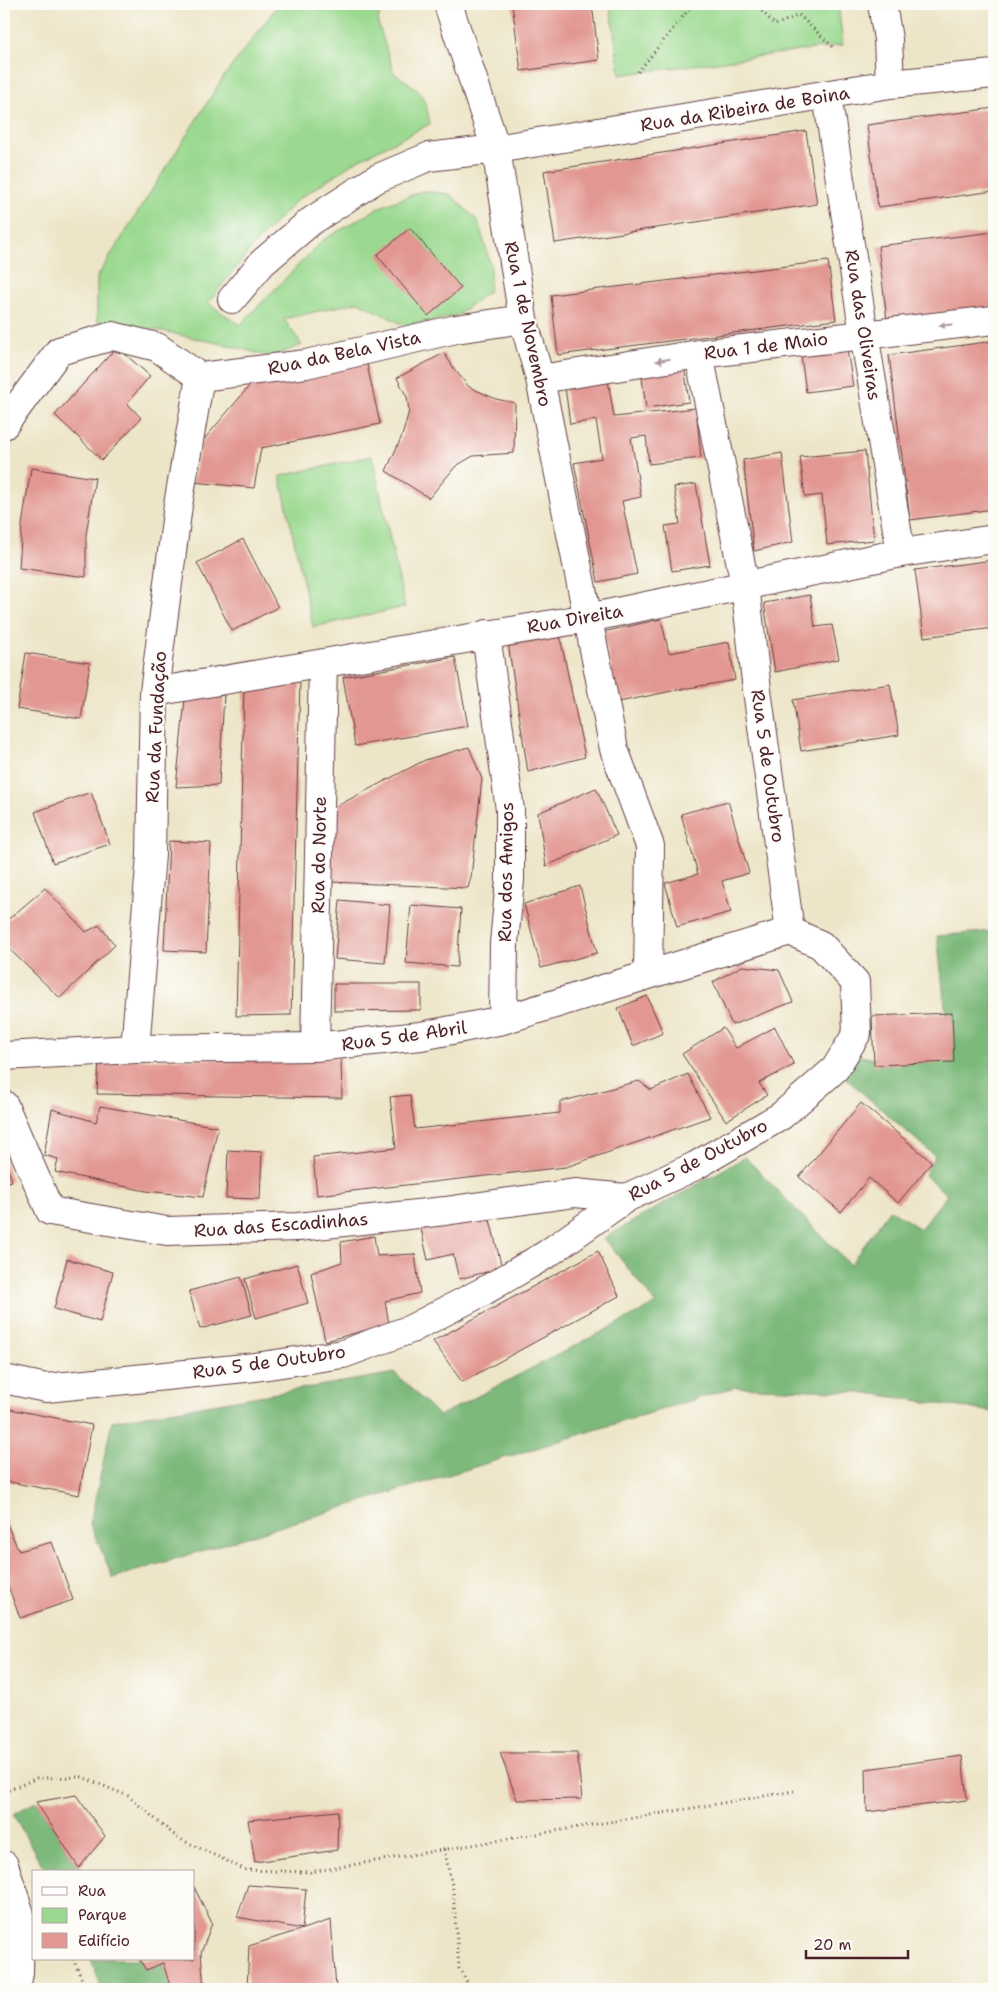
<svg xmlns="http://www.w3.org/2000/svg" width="998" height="1993" viewBox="0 0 998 1993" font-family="'Shantell Sans',sans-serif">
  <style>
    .green { fill: #9ad98f; stroke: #727c5d }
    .forest { fill: #7bb97a; stroke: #626c52 }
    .building { fill: #e29792 }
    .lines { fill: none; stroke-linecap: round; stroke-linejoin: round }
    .minor-casing { stroke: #623d43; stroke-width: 30 }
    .path { stroke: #623d43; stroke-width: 3; stroke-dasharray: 1 4; stroke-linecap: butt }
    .minor { stroke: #fff; stroke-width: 28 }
    .oneway { fill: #ae9aa0 }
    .labels { text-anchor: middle; stroke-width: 4.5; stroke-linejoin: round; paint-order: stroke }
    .street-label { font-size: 18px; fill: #4a1f2b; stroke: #fdfcf7 }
  </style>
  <rect width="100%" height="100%" fill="#fdfcf7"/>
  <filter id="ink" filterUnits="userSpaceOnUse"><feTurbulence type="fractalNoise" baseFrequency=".02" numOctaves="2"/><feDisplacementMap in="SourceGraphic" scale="10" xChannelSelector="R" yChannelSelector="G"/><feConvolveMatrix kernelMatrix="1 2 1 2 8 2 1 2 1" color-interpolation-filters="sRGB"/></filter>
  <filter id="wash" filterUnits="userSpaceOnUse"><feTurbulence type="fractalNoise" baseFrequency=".0096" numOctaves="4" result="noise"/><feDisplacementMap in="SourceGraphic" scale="20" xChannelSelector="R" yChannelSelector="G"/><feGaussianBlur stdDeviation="1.12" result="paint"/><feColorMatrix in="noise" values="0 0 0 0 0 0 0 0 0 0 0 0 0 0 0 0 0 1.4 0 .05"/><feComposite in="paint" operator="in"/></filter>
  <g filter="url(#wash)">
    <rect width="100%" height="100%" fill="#ede5c8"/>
    <path class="green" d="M279 4H381L378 23 394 73C421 91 424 91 430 124L358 160 297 200 253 246 208 303 240 325 323 240 380 207 422 191 450 194 478 221 491 266 489 291 456 316 406 326 358 302 284 319 302 345 271 357 231 346 152 329 97 321V277L222 79Z
      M610 4H838L843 45 620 75Z
      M372 456 405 607 313 627 280 476Z"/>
    <path class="forest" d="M994 931V1412L860 1392 735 1387 113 1578 90 1524 112 1421 395 1373 439 1416 656 1304 604 1238 745 1157 850 1265 890 1209 920 1229 947 1195 925 1175 935 1156 835 1069 858 1055 884 1062 951 1057 937 936Z
      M36 1802 82 1872H46L13 1814Z
      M91 1959H139L146 1970 163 1963 171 1989H102Z"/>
    <g id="blocks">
      <path class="building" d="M512 4H592L599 60 521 71Z
        M994 108V191L878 207 867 125Z
        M806 131 817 204 555 243 544 171Z
        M410 228 461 288 428 316 377 255Z
        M994 232V307L887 320 878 246Z
        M828 261 836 320 558 355 551 295Z
        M994 341V509L910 520 889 355Z
        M117 347 150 376 127 403 141 418 102 460 55 415Z
        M847 350 853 386 806 392 801 356Z
        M444 353 455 370 469 387 496 399 515 403 514 453 473 456 456 466 429 498 386 471 402 436 409 411 407 397 397 378Z
        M366 360 380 424 261 448 254 488 193 482 201 443 252 383Z
        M684 365 689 402 646 408 641 371Z
        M608 380 614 417 696 408 701 458 649 464 646 436 631 438 641 497 622 501 637 574 598 582 574 463 602 458 596 420 570 424 565 387Z
        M865 451 874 540 827 545 822 495 805 497 800 457Z
        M782 453 793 542 754 551 743 460Z
        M31 468 95 478 86 535V577L19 568 22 525Z
        M696 484 710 565 672 571 665 526 680 524 674 487Z
        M243 539 278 607 232 631 197 563Z
        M994 560V628L924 637 915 570Z
        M810 595 815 627 832 625 839 659 775 672 764 603Z
        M661 619 669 653 729 642 735 680 677 690 619 702 603 632Z
        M560 636 585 757 528 772 508 643Z
        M26 653 90 663 81 719 17 709Z
        M455 657 468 726 355 746 343 677Z
        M300 682 291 1015 236 1016 244 688Z
        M890 684 899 735 801 751 793 700Z
        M224 695 219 785 176 787 185 699Z
        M469 747 482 779 471 877 468 888 331 882 333 808 425 760Z
        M596 788 617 835 546 866 538 813Z
        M91 792 110 844 53 863 35 812Z
        M728 801 749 873 722 881 731 912 677 927 665 883 698 874 681 814Z
        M169 841 211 843 206 952 164 950Z
        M580 886 597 953 541 968 524 904Z
        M45 888 86 932 99 925 115 945 60 998 4 944V923Z
        M340 900 390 905 385 963 335 959Z
        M411 905 461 909 457 967 406 963Z
        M742 966 779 970 793 1002 732 1025 713 982Z
        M334 984H421V1010L334 1011Z
        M647 996 663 1033 633 1046 618 1008Z
        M952 1013 954 1062 874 1065 872 1016Z
        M775 1027 794 1065 759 1083 767 1095 726 1121 682 1054 723 1028 736 1048Z
        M341 1057 342 1098 97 1094 99 1060Z
        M688 1074 710 1117 566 1167 317 1195 313 1157 396 1148 390 1097 410 1095 415 1129 560 1113V1102L639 1081 651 1090Z
        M861 1103 932 1162 898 1203 869 1178 841 1212 799 1177Z
        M100 1106 218 1127 203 1197 146 1191 55 1172 58 1159 44 1155 52 1109 96 1122Z
        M228 1150 262 1152 260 1199 226 1198Z
        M4 1158 12 1181 4 1183Z
        M488 1212 502 1268 459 1279 453 1254 428 1260 421 1229Z
        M374 1236 377 1256 415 1254 420 1293 385 1301 389 1324 325 1341 311 1273 342 1262 341 1242Z
        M598 1251 619 1296 462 1382 433 1341Z
        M67 1259 113 1272 100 1322 54 1309Z
        M297 1264 308 1303 256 1318 245 1279Z
        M241 1277 252 1315 200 1329 189 1291Z
        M4 1408 92 1425 79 1495 4 1481Z
        M4 1518 19 1551 52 1542 73 1600 20 1618 4 1575Z
        M500 1753H577L582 1799 517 1800Z
        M962 1756 967 1800 867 1812 866 1769Z
        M76 1795 105 1836 79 1868 36 1802Z
        M338 1811 337 1850 255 1862 248 1820Z
        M248 1885 306 1889 302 1929 237 1917Z
        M194 1887 212 1923 201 1953 204 1989H171L163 1963 146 1970 139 1959H194Z
        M331 1920 336 1989H247L249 1946Z"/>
    </g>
  </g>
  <g filter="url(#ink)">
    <use href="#blocks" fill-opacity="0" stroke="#623d43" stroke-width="1"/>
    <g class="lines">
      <g class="minor-casing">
        <path id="minor" d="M448 4 496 149 523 319 540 379 614 749 650 846 648 975
          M882 4 888 39 890 84
          M827 96 864 334 901 553
          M232 299 262 263 310 222 376 179 428 157 496 149 890 84 994 74
          M540 379 699 354 994 320
          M4 425 59 351 113 336 157 347 200 377 306 364 456 329 523 319
          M486 634 510 810V880L504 943 503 1020
          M154 692 588 618 901 553 994 539
          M315 1047 323 663
          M135 1049 151 855 154 692 178 505 200 377
          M4 1056 135 1049 315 1047 421 1036 503 1020 790 931
          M4 1105 50 1211 167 1231 298 1227 445 1211 575 1193 626 1198
          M4 1379 46 1388 255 1367 343 1354 411 1329 484 1291 547 1254 626 1198 695 1166 781 1116 835 1069 857 1033 855 982 821 945 790 931 757 690 745 585 699 354
          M4 1865 20 1914 19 1973 16 1989"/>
      </g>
      <path class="path" d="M679 4 690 7
        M755 4 775 25 799 15 833 47
        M638 72 693 4
        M4 1792 37 1778 82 1777 128 1796 178 1838 246 1870 310 1872 794 1791
        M444 1849 453 1890 459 1968 471 1989
        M73 1959 86 1989"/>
      <use href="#minor" class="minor"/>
    </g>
    <defs><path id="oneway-solid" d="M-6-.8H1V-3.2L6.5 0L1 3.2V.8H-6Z" transform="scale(1.25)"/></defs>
    <g class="oneway">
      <use href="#oneway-solid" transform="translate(946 325) rotate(174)"/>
      <use href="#oneway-solid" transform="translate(663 360) rotate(171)"/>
    </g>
  </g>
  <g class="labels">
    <g class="street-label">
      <text transform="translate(745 109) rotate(-9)" y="6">Rua da Ribeira de Boina</text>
      <text transform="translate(528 324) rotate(78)" y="6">Rua 1 de Novembro</text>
      <text transform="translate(863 325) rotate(81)" y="6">Rua das Oliveiras</text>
      <text transform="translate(766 346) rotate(-7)" y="6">Rua 1 de Maio</text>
      <text transform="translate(344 353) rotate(-12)" y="6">Rua da Bela Vista</text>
      <text transform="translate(575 619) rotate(-10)" y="6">Rua Direita</text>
      <text transform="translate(156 727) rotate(-87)" y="6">Rua da Fundação</text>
      <text transform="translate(768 766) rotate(82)" y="6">Rua 5 de Outubro</text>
      <text transform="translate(319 855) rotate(-89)" y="6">Rua do Norte</text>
      <text transform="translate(506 872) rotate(-89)" y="6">Rua dos Amigos</text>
      <text transform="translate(404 1036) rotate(-8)" y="6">Rua 5 de Abril</text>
      <text transform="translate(698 1160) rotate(-28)" y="6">Rua 5 de Outubro</text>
      <text transform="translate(281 1225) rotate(-4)" y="6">Rua das Escadinhas</text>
      <text transform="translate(269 1362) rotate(-8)" y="6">Rua 5 de Outubro</text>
    </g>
  </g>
  <rect width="998" height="1993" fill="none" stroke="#fdfcf7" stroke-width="20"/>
  <rect x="32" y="1870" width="162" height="90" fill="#fdfcf7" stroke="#b5a4a5"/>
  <rect x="42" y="1887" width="25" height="8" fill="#ffffff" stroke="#b5a4a5"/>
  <text x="78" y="1896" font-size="15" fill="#4a1f2b">Rua</text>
  <rect x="42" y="1908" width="25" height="15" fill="#9ad98f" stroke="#b5a4a5"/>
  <text x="78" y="1920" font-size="15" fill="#4a1f2b">Parque</text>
  <rect x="42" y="1933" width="25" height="15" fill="#e29792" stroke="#b5a4a5"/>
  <text x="78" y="1946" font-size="15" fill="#4a1f2b">Edifício</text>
  <path d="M806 1950v8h102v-8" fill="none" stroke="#4a1f2b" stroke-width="2.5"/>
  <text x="813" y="1950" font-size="15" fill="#4a1f2b" stroke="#fdfcf7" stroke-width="4" paint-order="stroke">20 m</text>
</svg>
